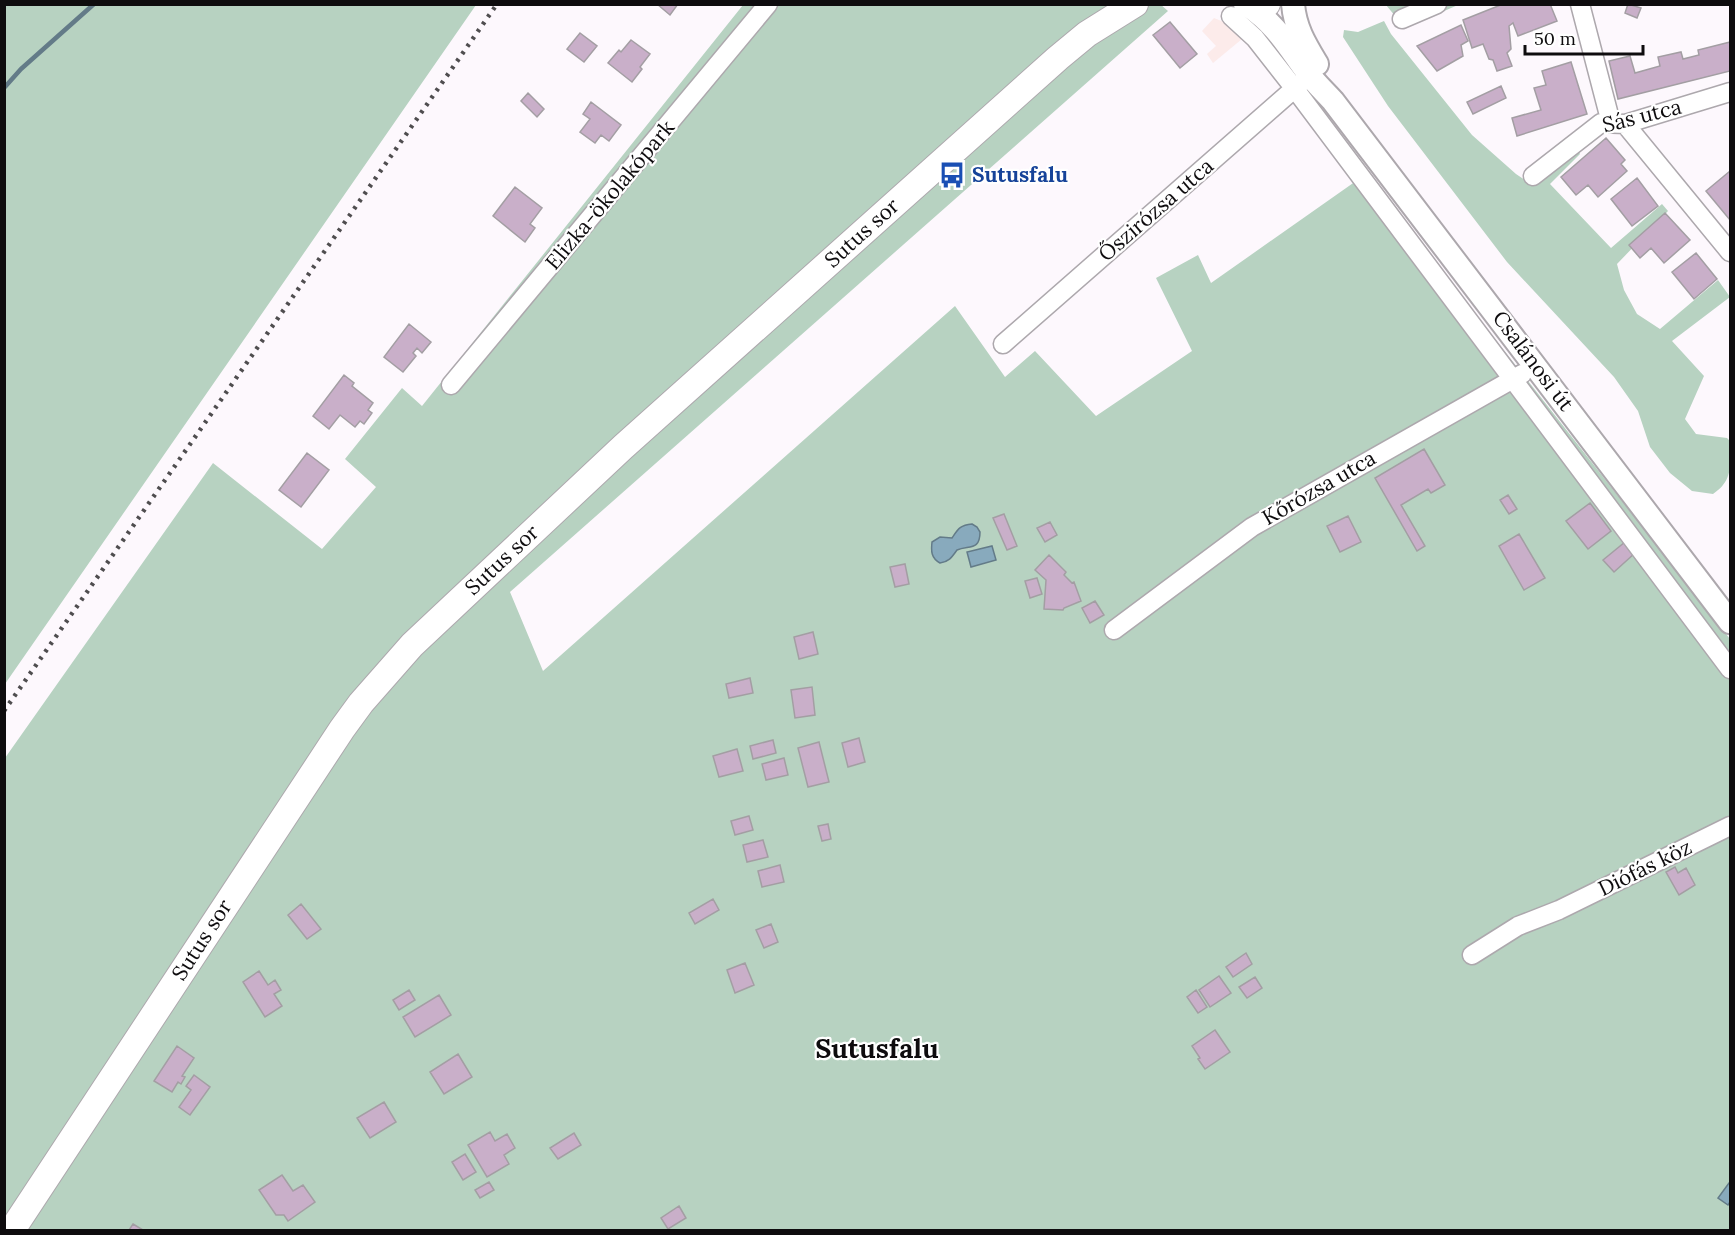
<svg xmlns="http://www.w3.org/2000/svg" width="1735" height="1235" viewBox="0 0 1735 1235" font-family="Lora,serif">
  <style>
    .commercial { fill: #fcebea }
    .green { fill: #b7d2c1 }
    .water { fill: #88aabd; stroke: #637b88; stroke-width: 1.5 }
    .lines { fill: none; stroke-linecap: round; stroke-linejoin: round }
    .stream { stroke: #637b88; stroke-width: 4.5 }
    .building { fill: #c9afc9; stroke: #a39ea3; stroke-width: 1.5 }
    .minor-casing { stroke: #ada8ad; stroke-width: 21 }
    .tertiary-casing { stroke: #ada8ad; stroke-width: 26 }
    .secondary-casing { stroke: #ada8ad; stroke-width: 28 }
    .minor { stroke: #fff; stroke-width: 18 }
    .tertiary { stroke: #fff; stroke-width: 22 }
    .secondary { stroke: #fff; stroke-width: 26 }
    .rail { stroke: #4f4d4f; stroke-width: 4.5; stroke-dasharray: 3 6; stroke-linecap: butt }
    .labels { text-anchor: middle; stroke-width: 4.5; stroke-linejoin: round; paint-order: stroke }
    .street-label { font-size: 21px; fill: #0e0c0e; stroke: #fff }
    .transit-label { font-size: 21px; font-weight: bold; fill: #164399; stroke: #fff; text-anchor: start }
    .district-label { font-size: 27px; font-weight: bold; fill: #0e0c0e; stroke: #fff }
  </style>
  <rect width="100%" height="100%" fill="#fdf8fd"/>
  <path class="commercial" d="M1214 18 1229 24 1242 39 1213 63 1207 54 1216 46 1202 31Z"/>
  <path class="green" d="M5 4 476 5 5 684 4 5Z
    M1160 4 1168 11 510 592 543 671 955 306 1005 377 1035 351 1096 416 1192 351 1156 278 1198 255 1211 283 1366 174 1730 639V1230H5V758L213 463 322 549 376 487 345 459 402 388 422 406 743 5Z
    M1386 5H1458L1405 28Z
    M1384 21 1391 34 1472 135 1516 174 1531 184 1576 147 1580 154 1550 184 1611 248 1662 204 1668 211 1617 264 1624 290 1637 314 1660 329 1718 280 1730 297 1672 341 1704 376 1685 419 1696 434 1727 438 1730 441C1730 464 1734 480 1713 494L1692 491 1670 473 1650 447 1638 411 1614 377 1507 262 1388 106 1343 37 1344 30 1358 32Z"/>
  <path class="water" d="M972 524 977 527 980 532C980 551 969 545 957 550 952 557 949 562 940 563 931 558 931 551 932 542L940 537 952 538C958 529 960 525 972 524Z
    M992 546 996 560 971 567 967 552Z
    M1729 1183H1730V1202L1728 1205 1718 1198Z"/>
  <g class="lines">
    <path class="stream" d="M4 88 21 69 94 4"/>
  </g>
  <path class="building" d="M657 4H678L670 15Z
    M1503 4H1550L1557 21 1518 36 1513 23 1509 26 1511 49 1507 53 1512 66 1497 71 1493 60 1489 59 1483 44 1472 48 1463 20Z
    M1628 4 1641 8 1637 18 1625 13Z
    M1170 22 1197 54 1180 68 1153 35Z
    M1461 25 1468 41 1461 45 1463 56 1437 71 1417 46Z
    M580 33 597 46 584 62 567 49Z
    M631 40 650 54 640 67 642 69 632 82 608 63 619 50 621 52Z
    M1730 42V71L1618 99 1609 61 1630 56 1635 73 1660 66 1658 57 1681 52 1683 59 1699 55 1698 50Z
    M1571 62 1587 114 1517 136 1512 118 1541 110 1534 88 1546 85 1542 71Z
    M1501 86 1506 98 1473 114 1467 102Z
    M528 93 544 109 537 117 521 101Z
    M591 102 621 125 609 141 601 135 595 143 580 132 590 119 583 114Z
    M1606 138 1625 160 1621 164 1627 171 1598 197 1588 185 1576 195 1561 177Z
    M1730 171V220L1706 191Z
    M1637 178 1658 206 1632 226 1611 199Z
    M515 187 542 208 530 224 535 228 525 242 493 216Z
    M1665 213 1690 240 1664 263 1651 248 1640 258 1629 245Z
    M1696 253 1717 279 1694 299 1672 272Z
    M409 324 431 342 422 353 417 348 413 353 416 356 403 372 384 357Z
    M344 375 354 383 352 386 373 403 368 410 372 413 364 424 360 421 355 427 340 415 329 429 313 416Z
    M1424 449 1445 485 1431 493 1428 489 1401 505 1425 546 1417 551 1375 478Z
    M307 453 329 470 301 507 279 490Z
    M1508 495 1517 509 1509 514 1500 500Z
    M1590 503 1611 531 1588 549 1566 521Z
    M1004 514 1017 546 1007 550 993 518Z
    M1348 516 1361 542 1340 552 1327 526Z
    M1050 522 1057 535 1045 542 1037 528Z
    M1519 534 1545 578 1524 590 1499 546Z
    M1625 542 1635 553 1614 572 1603 560Z
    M1049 555 1066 572 1064 575 1072 583 1074 582 1081 601 1064 608 1063 610 1044 609 1046 580 1035 570Z
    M905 564 909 584 895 587 890 567Z
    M1037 578 1042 594 1030 598 1025 581Z
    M1095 601 1104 615 1090 623 1082 608Z
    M813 632 818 654 799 659 794 637Z
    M750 678 753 693 729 698 726 684Z
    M812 687 815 715 795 718 791 690Z
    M859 738 865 762 848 767 842 743Z
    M773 740 776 753 753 759 750 746Z
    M819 742 829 782 808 787 798 748Z
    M737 749 743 771 719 777 713 756Z
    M784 758 788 775 766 780 762 764Z
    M749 816 753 830 735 835 731 821Z
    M828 824 831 839 822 841 818 826Z
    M763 840 768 857 747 862 743 845Z
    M780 865 784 882 762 887 758 871Z
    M1675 867 1678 873 1686 868 1695 885 1679 895 1666 872Z
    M713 899 719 910 695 924 689 913Z
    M301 904 321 929 307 939 288 915Z
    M771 924 778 942 764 948 756 930Z
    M1246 953 1252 964 1233 977 1226 967Z
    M745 963 754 985 735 993 727 970Z
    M259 971 268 985 275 980 281 990 274 994 282 1006 265 1017 243 982Z
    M1219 976 1231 993 1210 1007 1199 990Z
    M1255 977 1262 988 1247 998 1239 987Z
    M409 990 415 1000 399 1010 393 1000Z
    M1196 990 1207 1007 1198 1013 1187 997Z
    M439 995 451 1015 415 1037 403 1017Z
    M1215 1030 1230 1052 1205 1069 1198 1059 1200 1058 1192 1046Z
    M177 1046 194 1058 182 1076 185 1077 181 1084 178 1082 172 1092 154 1081Z
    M458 1054 472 1077 444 1094 430 1072Z
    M194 1075 210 1087 190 1115 179 1107 191 1090 186 1086Z
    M384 1102 396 1122 370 1138 357 1118Z
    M490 1132 495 1141 507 1134 515 1148 504 1155 509 1164 487 1177 468 1145Z
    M574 1133 581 1145 558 1159 550 1148Z
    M465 1154 476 1172 463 1180 452 1162Z
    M282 1175 293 1191 303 1185 315 1202 288 1221 284 1215H276L259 1190Z
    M489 1182 494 1190 480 1198 475 1190Z
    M679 1206 686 1218 668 1229 661 1218Z
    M133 1224 143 1230H129Z"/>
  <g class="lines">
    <g class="minor-casing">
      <path id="minor" d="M1580 4 1611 123
        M1231 16 1255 38 1295 89 1730 669
        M1402 19 1437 4
        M1625 124 1730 252
        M1533 176 1601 123 1625 124 1730 92
        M1003 344 1302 82
        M451 385 768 4
        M1114 630 1252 527 1522 374
        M1472 955 1518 926 1559 910 1730 826"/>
    </g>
    <g class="tertiary-casing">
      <path id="tertiary" d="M1293 4C1295 28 1305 44 1317 64
        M1247 5C1276 24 1287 45 1307 72 1315 83 1325 92 1333 101L1730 622"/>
    </g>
    <g class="secondary-casing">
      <path id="secondary" d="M1247 4 1260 6 1267 4
        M12 1230 342 729 361 703 412 645 623 447 1058 58 1087 34 1135 4"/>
    </g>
    <use href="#minor" class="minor"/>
    <use href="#tertiary" class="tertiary"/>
    <use href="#secondary" class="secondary"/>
    <path class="rail" d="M4 711 497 4"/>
  </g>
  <defs>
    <g id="bus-bare" transform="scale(2.07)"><path d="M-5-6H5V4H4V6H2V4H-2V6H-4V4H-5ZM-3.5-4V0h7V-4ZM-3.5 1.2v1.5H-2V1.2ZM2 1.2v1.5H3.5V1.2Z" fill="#1a4fb4" stroke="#fff" stroke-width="2.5" paint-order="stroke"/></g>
  </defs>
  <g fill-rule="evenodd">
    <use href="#bus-bare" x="952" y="175"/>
  </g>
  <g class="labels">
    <g class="street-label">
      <text transform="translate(1642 116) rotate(-14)" y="7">Sás utca</text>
      <text transform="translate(610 195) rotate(-50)" y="7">Elizka-ökolakópark</text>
      <text transform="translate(1156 210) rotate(-41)" y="7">Őszirózsa utca</text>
      <text transform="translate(862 233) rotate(-42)" y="7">Sutus sor</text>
      <text transform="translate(1533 361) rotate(53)" y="7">Csalánosi út</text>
      <text transform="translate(1319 488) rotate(-30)" y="7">Kőrózsa utca</text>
      <text transform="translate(502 560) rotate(-43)" y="7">Sutus sor</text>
      <text transform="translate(1645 868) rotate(-26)" y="7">Diófás köz</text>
      <text transform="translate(202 940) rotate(-57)" y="7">Sutus sor</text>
    </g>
    <g class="transit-label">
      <text x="972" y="182">Sutusfalu</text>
    </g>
    <g class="district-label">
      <text x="877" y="1058">Sutusfalu</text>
    </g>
  </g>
  <rect width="1735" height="1235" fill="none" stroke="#0e0c0e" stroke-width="12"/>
  <path d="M1525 45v9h118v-9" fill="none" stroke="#0e0c0e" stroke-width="3"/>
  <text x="1534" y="45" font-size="18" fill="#0e0c0e" stroke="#ffffff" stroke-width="4.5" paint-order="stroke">50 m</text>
</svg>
